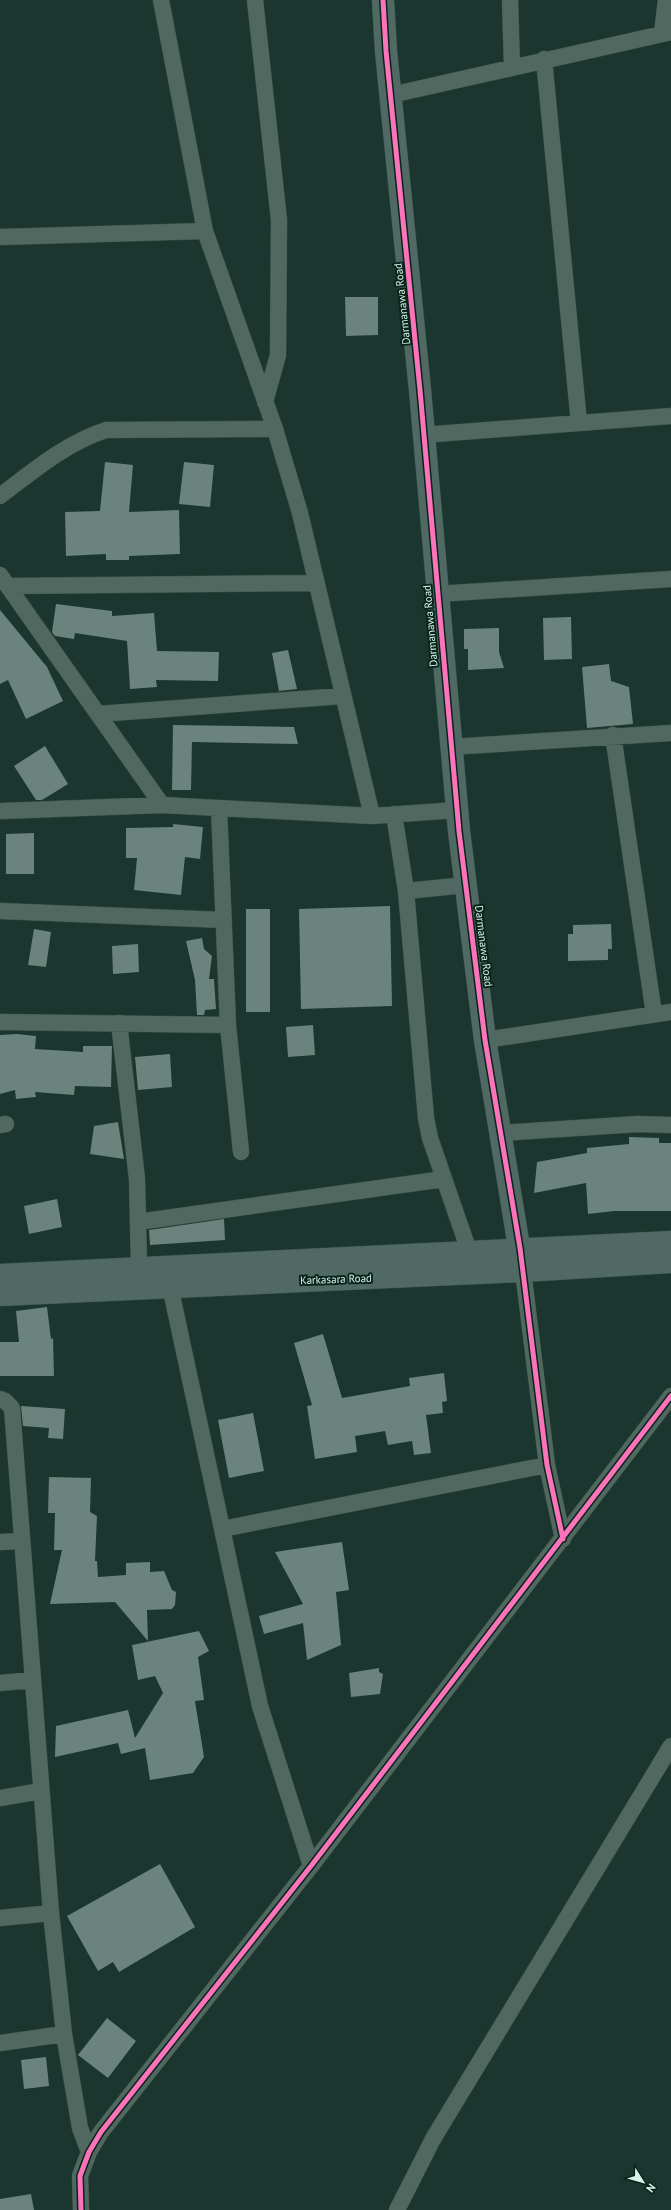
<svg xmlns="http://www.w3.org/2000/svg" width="671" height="2210" viewBox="0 0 671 2210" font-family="'PT Sans',sans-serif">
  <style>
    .building { fill: #6a837c }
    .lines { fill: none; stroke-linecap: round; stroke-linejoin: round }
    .street-casing { stroke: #3a5049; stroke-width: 17 }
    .secondary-casing { stroke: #3a5049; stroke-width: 23 }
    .street { stroke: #516861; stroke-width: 16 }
    .secondary { stroke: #516965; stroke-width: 22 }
    .cycleway-casing { stroke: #0a241c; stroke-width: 8 }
    .cycleway { stroke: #fb73b8; stroke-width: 5 }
    .labels { text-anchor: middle; stroke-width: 4; stroke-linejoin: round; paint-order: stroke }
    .street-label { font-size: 11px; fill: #d5f4e8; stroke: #0a241c }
  </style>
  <rect width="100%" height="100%" fill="#1a362e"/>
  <path class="building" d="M345 297H378V335L346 336Z
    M105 462 133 465 129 512 179 510 180 554 129 556V560H106V554L66 556 65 512 100 511Z
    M184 462 214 465 210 507 179 504Z
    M56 604 112 611V616L154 613 157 651 219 652 218 681 156 680 157 687 130 689 127 641 75 633 74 639 55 636 52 632Z
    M0 610 47 667 63 701 26 719 8 680 0 684Z
    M571 617 572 659 544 660 543 618Z
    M499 628V652L504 668 468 670V649H464V629Z
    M288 650 297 689 279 691 272 653Z
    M609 664 611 681 629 687 633 724 587 728 582 667Z
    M173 725 294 727 298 744 192 742 191 790H172Z
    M45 746 68 784 42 800H36L14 766Z
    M173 824 203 827 200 859 185 857 181 895 134 890 137 858H126V828L173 827Z
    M34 833V874H6V834Z
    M390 906 392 1006 301 1009 299 909Z
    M246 909H270V1012H246Z
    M611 924 612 949H608V960L568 961V934H573V925Z
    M34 929 51 932 46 967 28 965Z
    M202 938 204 949 212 956 209 979H214L216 1009 205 1010 204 1015H197L195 980 186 941Z
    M138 944 139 972 113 974 112 946Z
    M313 1025 315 1055 288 1057 286 1027Z
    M17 1034 36 1036 35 1049 83 1052V1046H112L111 1087 75 1086 74 1095 35 1092 36 1097 16 1099 15 1090 0 1094V1035Z
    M170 1054 172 1087 138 1090 135 1057Z
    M118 1122 124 1159 90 1154 94 1126Z
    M629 1137 659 1138V1143H671V1211H614L588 1214 586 1183 534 1193 537 1162 587 1153V1148L629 1144Z
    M57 1199 62 1227 29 1234 24 1206Z
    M224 1219 225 1240 150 1245 149 1230Z
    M47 1307 51 1339 53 1338 54 1376H0V1342H19L16 1311Z
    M323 1334 342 1398 410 1386 409 1378 444 1373 447 1401 442 1402 443 1413 426 1415 431 1453 414 1455 412 1441 388 1445 385 1431 355 1436 357 1452 315 1459 307 1406 312 1405 294 1343Z
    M21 1406 65 1409 63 1439 48 1438 49 1428 23 1426Z
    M253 1413 264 1471 229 1478 218 1420Z
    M49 1477 91 1478 90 1512 97 1516 95 1561H97L98 1577 126 1575V1563L150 1562V1572L164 1571 172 1590 176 1592 175 1605 172 1609 147 1610 148 1641 115 1602 50 1604 62 1550H54L55 1513H48Z
    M342 1542 349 1590 336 1592 341 1645 307 1660 303 1623 264 1634 259 1616 303 1604 275 1552Z
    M199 1631 209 1651 198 1657 204 1700 195 1701 204 1757 193 1773 150 1780 145 1748 121 1754 118 1743 55 1757 56 1726 128 1710 135 1738 163 1693 155 1676 138 1680 132 1645Z
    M379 1668V1672L383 1674 380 1694 351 1697 349 1673Z
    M160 1864 195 1927 119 1972 113 1962 98 1971 67 1916Z
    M107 2018 136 2041 108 2078 78 2055Z
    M46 2057 49 2086 24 2089 21 2060Z
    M31 2194 34 2210H0V2199Z"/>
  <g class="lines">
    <g class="street-casing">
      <path id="street" d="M161 0 205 231 275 429 300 513 372 816
        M255 0 279 220 278 355 265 402
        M510 0 512 66
        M662 33 666 0
        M544 59 579 423
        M391 95 671 32
        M0 237 205 231
        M423 435 671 416
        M0 496C33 471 66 443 106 430L275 429
        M0 575 162 805
        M8 586 316 583
        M437 594 671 579
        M98 714 343 696
        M613 735 654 1014
        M450 747 671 733
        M219 808 228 1025 241 1152
        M2 811 162 805 372 816 457 810
        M394 814 406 891 426 1118 430 1138 469 1251
        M406 891 466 885
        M0 911 224 920
        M0 1022 228 1025
        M119 1023 137 1179 139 1267
        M485 1040 671 1012
        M0 1125 6 1124
        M501 1133 638 1124 671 1125
        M138 1222 444 1179
        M523 1271 547 1465 563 1539
        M170 1286 260 1706 311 1866
        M0 1399 5 1401 12 1408 51 1913 64 2034 80 2128 89 2152
        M222 1529 547 1465
        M0 1542 22 1541
        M0 1683 32 1680
        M0 1798 41 1791
        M0 1918 51 1913
        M0 2043 64 2034
        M81 2210 80 2176 89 2152 101 2132 311 1866 671 1396
        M397 2210 433 2139 671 1746"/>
    </g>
    <g class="secondary-casing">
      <path id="secondary" d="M383 0 386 51 420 390 459 831 485 1040 523 1271
        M0 1275 671 1242
        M0 1295 523 1271 671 1262"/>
    </g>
    <use href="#street" class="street"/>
    <use href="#secondary" class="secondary"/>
    <g class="cycleway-casing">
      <path id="cycleway" d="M383 0 386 51 420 390 459 831 485 1040 520 1248 547 1465 563 1539
        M81 2210 80 2176 89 2152 101 2132 311 1866 671 1396"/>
    </g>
    <use href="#cycleway" class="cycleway"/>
  </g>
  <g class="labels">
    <g class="street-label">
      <text transform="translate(402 304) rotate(-96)" y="4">Darmanawa Road</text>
      <text transform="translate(430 626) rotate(-95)" y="4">Darmanawa Road</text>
      <text transform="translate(484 946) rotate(83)" y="4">Darmanawa Road</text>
      <text transform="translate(336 1279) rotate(-2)" y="4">Karkasara Road</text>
    </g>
  </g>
  <g transform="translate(643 2182) rotate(127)" stroke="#0a241c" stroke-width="3" paint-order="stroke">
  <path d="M0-3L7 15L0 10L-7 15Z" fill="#d5f4e8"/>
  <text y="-6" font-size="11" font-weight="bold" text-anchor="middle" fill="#d5f4e8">N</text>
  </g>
</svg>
